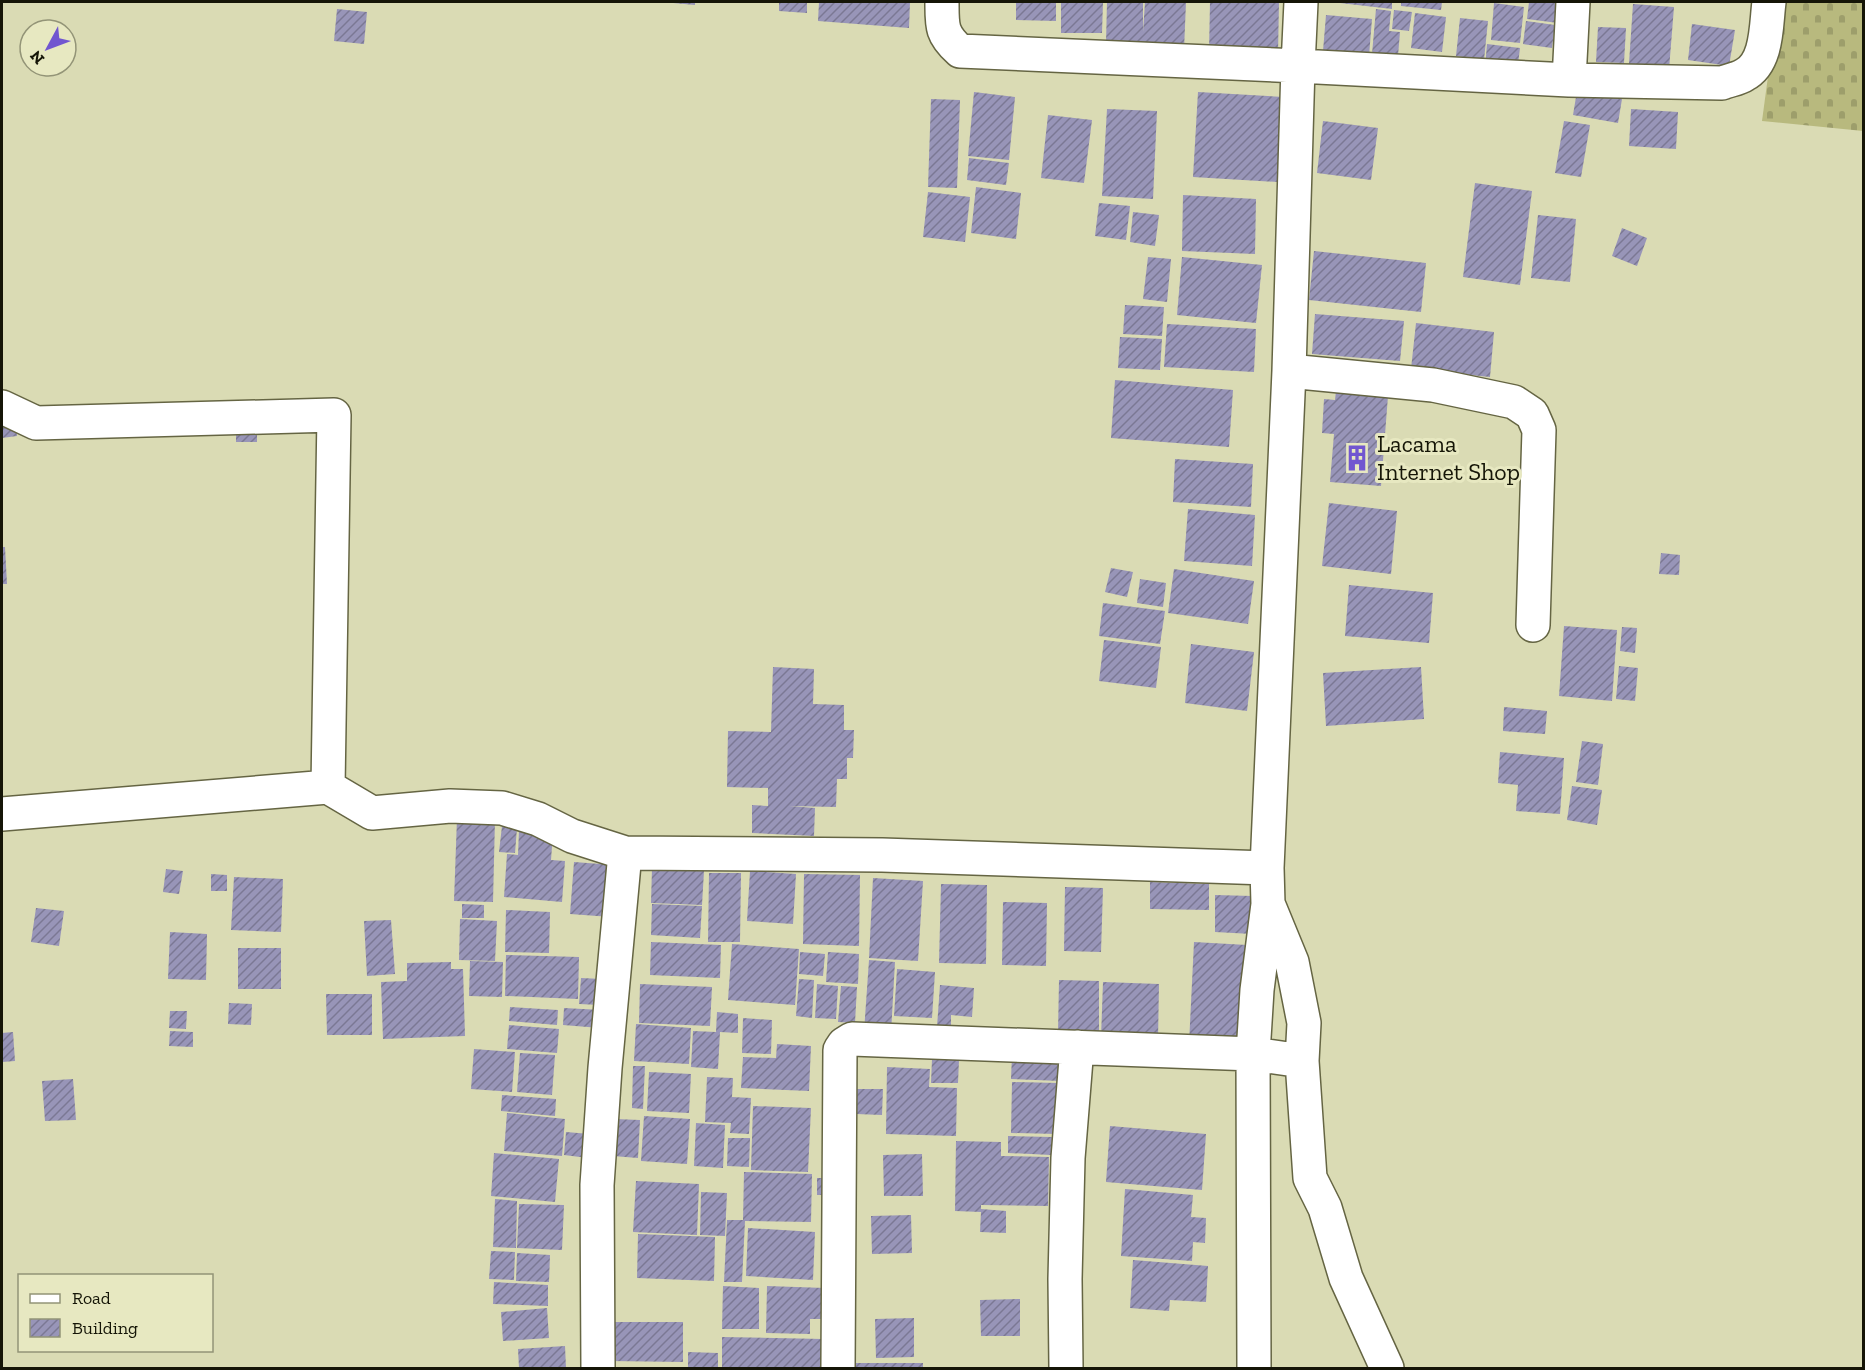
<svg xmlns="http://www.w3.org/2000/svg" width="1865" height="1370" viewBox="0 0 1865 1370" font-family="'Zilla Slab',serif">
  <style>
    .cemetery { fill: url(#cemetery-stones) }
    .building { fill: url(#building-hatch) }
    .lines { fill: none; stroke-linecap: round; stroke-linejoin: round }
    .minor-casing { stroke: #656543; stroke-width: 36 }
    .minor { stroke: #fff; stroke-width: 33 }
    .labels { text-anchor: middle; stroke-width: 6; stroke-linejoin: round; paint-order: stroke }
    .poi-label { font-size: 24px; fill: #151507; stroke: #e7e8c1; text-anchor: start }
  </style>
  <defs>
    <pattern id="cemetery-stones" width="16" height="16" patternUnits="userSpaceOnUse" patternTransform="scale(1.5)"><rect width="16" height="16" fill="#b8b97e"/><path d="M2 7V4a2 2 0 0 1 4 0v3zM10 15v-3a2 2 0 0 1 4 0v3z" fill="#9d9e6b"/></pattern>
    <pattern id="building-hatch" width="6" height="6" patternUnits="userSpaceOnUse" patternTransform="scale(1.5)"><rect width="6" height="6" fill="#9895b8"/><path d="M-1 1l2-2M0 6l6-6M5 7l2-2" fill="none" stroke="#7b7894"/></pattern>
  </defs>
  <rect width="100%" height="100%" fill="#dadbb4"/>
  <path class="cemetery" d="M1778 2H1863V131L1762 121Z"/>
  <path class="building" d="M673 2H695V5L673 3Z
    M779 2H807V13L779 11Z
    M819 2H910L909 28 818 21Z
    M1016 2H1056V21L1016 20Z
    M1061 2H1103L1102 33H1061Z
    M1107 2H1143V32L1145 2H1186L1184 50 1106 43Z
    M1210 2H1279L1278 54 1209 52Z
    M1340 2H1392V9L1340 3Z
    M1401 2H1442L1441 10 1401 6Z
    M1529 2H1561L1558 23 1527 19Z
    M1494 3 1524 7 1520 43 1491 40Z
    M1633 4 1674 7 1668 82 1628 78Z
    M337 9 367 12 364 44 334 41Z
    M1376 9 1391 11 1389 31 1400 32 1398 56 1372 54Z
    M1394 10 1412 12 1409 31 1392 29Z
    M1415 13 1446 17 1442 52 1411 48Z
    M1326 15 1372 19 1369 56 1323 51Z
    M1460 18 1488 21 1484 60 1456 56Z
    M1526 21 1555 25 1552 48 1523 44Z
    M1692 24 1735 30 1729 66 1688 60Z
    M1598 27 1626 28 1624 63 1596 62Z
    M1487 44 1520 48 1517 72 1485 68Z
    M1577 91 1622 99 1618 123 1573 115Z
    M974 92 1015 97 1009 160 968 156Z
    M1198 92 1284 97 1278 182 1193 177Z
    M931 99 960 100 957 188 928 187Z
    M1107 109 1157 111 1153 199 1102 196Z
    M1631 109 1678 112 1676 149 1629 146Z
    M1048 115 1092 120 1084 183 1041 178Z
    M1323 121 1378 128 1371 180 1317 173Z
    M1564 121 1590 125 1581 177 1555 173Z
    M969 158 1009 163 1006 185 967 180Z
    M1475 183 1532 191 1520 285 1463 277Z
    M976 187 1021 193 1016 239 971 233Z
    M928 192 970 197 965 242 923 237Z
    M1183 195 1256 199 1255 254 1182 251Z
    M1099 203 1130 206 1126 240 1095 236Z
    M1133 212 1159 215 1155 246 1130 242Z
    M1538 215 1576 219 1570 282 1531 278Z
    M1622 228 1647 238 1637 266 1612 256Z
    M1314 251 1426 263 1421 312 1309 300Z
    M1148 257 1171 259 1167 302 1143 299Z
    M1182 257 1262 265 1256 323 1177 315Z
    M1125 305 1164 307 1162 336 1123 334Z
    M1315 314 1404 321 1400 361 1312 354Z
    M1416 323 1494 332 1490 377 1411 369Z
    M1167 324 1256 329 1254 372 1164 367Z
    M1120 337 1162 339 1160 370 1118 368Z
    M1115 380 1233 390 1229 447 1111 438Z
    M1336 391 1388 396 1381 486 1330 482 1334 434 1322 433 1324 399 1335 400Z
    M15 415 17 436 2 438V416Z
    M236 424H257V442H236Z
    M1175 459 1253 464 1251 507 1173 502Z
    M1329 503 1397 511 1391 574 1322 566Z
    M1188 509 1255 515 1252 566 1184 561Z
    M2 547H5L7 584H2Z
    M1661 553 1680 555 1679 575 1659 574Z
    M1111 568 1133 572 1127 597 1105 592Z
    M1174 569 1254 581 1248 624 1168 613Z
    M1140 579 1166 583 1163 607 1137 603Z
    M1349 585 1433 593 1429 643 1345 636Z
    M1103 603 1165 611 1160 644 1099 636Z
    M1564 626 1617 630 1612 701 1559 696Z
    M1622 627 1637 628 1635 653 1620 651Z
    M1104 640 1161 647 1156 688 1099 681Z
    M1191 644 1254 652 1247 711 1185 703Z
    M1619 666 1638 668 1635 701 1616 699Z
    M773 667 814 669 813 704 844 705V730H854L853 758H847V779H837L836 807 789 806 815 808 814 836 752 833V805L768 806V788L727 787 728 731 771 732Z
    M1421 667 1424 719 1326 726 1323 673Z
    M1504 707 1547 711 1545 734 1503 731Z
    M1582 741 1603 744 1598 785 1576 782Z
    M1500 752 1564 758 1560 814 1516 811 1518 785 1498 783Z
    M1572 786 1602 790 1597 825 1567 820Z
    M457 818 495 819 493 902 454 901Z
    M502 826 517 828 515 853 499 852Z
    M519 830 553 833 551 860 565 861 562 902 504 897 507 854 518 855Z
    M574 862 614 865 611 917 570 914Z
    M652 868 704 871 702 905 651 903Z
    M166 869 183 871 179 894 163 892Z
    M750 871 796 874 793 924 747 921Z
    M709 873H741L740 942H708Z
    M211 874 227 875V891H211Z
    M804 874 860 875 859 946 803 944Z
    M234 877 283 879 281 932 231 930Z
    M873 878 923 881 918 961 869 958Z
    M1150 882 1209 884V910L1150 909Z
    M941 884 987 885 986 964 939 963Z
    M1065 887 1103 888 1101 952 1064 951Z
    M1215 895 1252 896V934L1215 932Z
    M1003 902 1047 903 1046 966 1002 965Z
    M462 904 484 905V918H462Z
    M652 904 702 906 700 938 651 935Z
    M36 908 64 911 59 946 31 942Z
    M506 910 550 912 549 953 505 952Z
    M460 919 497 921 495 961 459 960Z
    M391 920 395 974 367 976 364 921Z
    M170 932 207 934 206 980 168 979Z
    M651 942 721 945 720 978 650 975Z
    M1194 942 1247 945 1242 1046 1189 1044Z
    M732 944 799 949 795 1005 728 1000Z
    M238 948H281V989H238Z
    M800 952 825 954 823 976 799 974Z
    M828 952 859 954 858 984 826 982Z
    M506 955 579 957 578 999 505 996Z
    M869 960 895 962 891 1033 864 1032Z
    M470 961 503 962 502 997 469 996Z
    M451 962V969H463L465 1036 383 1039 381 982 407 981V963Z
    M897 969 935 972 932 1018 894 1016Z
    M581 978 602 979 600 1005 579 1004Z
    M799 979 814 980 812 1018 796 1016Z
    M1059 980 1099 981V1035L1058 1034Z
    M1103 982 1159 984 1158 1040 1101 1038Z
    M640 984 712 987 710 1026 639 1023Z
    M817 984 838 986 836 1019 815 1018Z
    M940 985 974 988 972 1017 951 1015V1028L937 1027Z
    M841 986 857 987 855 1023 838 1022Z
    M326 994H372V1035H327Z
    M229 1003 252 1004 251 1025 228 1024Z
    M510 1007 558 1010 557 1025 509 1021Z
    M564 1008 601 1010 600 1028 563 1025Z
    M170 1011H187L186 1029 169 1028Z
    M717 1012 738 1014V1033L720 1032 718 1069 691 1067 693 1031 716 1032Z
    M743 1018 772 1020 771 1054 742 1053Z
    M636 1024 691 1028 689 1064 634 1061Z
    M509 1025 559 1029 557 1053 507 1049Z
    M170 1031 193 1032V1047L169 1046Z
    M13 1032 15 1061 2 1062V1033Z
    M777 1044 811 1046 809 1091 741 1088 743 1057 776 1058Z
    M474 1049 515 1052 512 1092 471 1089Z
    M520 1053 555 1055 552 1095 517 1092Z
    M1012 1055 1062 1057 1061 1081 1011 1079Z
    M932 1059 959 1060 958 1083H931Z
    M633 1066H645L643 1109 632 1108Z
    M887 1067 930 1069 929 1087 957 1088 956 1136 886 1134Z
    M649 1072 691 1074 689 1113 647 1111Z
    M707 1077 733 1078 732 1097 751 1098 749 1134 730 1133 731 1123 705 1122Z
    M73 1079 76 1120 45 1121 42 1081Z
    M1012 1082 1058 1083 1057 1134 1011 1133Z
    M857 1089H883L882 1115 856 1114Z
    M502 1095 556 1099 555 1116 501 1111Z
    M753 1106 811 1108 808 1172 751 1170Z
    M507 1113 565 1119 562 1156 504 1151Z
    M644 1116 690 1119 687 1164 641 1161Z
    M615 1119 640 1120 638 1158 613 1156Z
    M696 1123 725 1125 723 1168 694 1166Z
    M1110 1126 1206 1134 1202 1190 1106 1182Z
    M566 1132 590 1134 588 1158 564 1155Z
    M1008 1136 1052 1137 1051 1155 1008 1153Z
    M728 1138H750L749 1167 727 1166Z
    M956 1141 1001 1142V1156L1049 1157 1048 1206 981 1205V1209L1006 1211V1233L980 1232 981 1212 955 1211Z
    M494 1153 559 1159 555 1202 491 1196Z
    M922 1154 923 1196H884L883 1155Z
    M744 1172 812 1174 811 1222 745 1221 742 1282H724L727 1220H743Z
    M817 1178H832L831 1195H817Z
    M636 1181 699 1184 697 1235 633 1232Z
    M1125 1189 1193 1195 1191 1217 1206 1218 1205 1243 1193 1242 1192 1261 1121 1256Z
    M701 1192 727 1193 725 1236 700 1235Z
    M495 1199 517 1201 516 1248 493 1247Z
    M519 1204 564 1205 562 1250 517 1248Z
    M911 1215 912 1253 872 1254 871 1216Z
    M748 1228 815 1232 813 1280 746 1276Z
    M638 1234 715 1237 714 1281 637 1278Z
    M491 1251 515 1252 514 1280 489 1279Z
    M517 1253 550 1255 549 1282 516 1281Z
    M1133 1260 1208 1266 1206 1302 1170 1300 1169 1311 1130 1308Z
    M494 1282 548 1285V1306L493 1304Z
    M723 1286 759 1288V1329H722Z
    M767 1286 825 1288 824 1319H810V1334L766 1333Z
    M1020 1299V1336H981L980 1300Z
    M547 1308 549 1338 503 1341 501 1312Z
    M914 1318V1357L876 1358 875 1319Z
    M608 1322H683V1362L609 1361Z
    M722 1337 823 1339V1368H722Z
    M565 1346 566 1368H519L518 1349Z
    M688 1352 718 1353V1368H688Z
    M852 1363H923V1368H852Z"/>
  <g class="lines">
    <g class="minor-casing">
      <path id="minor" d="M942 2C942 26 941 34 960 51L1298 66 1289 371 1267 868 1268 904 1257 990 1253 1054 1254 1368
        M1301 2 1298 66 1569 80 1722 83C1729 80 1738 79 1744 75 1768 63 1766 24 1769 2
        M1569 80 1573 2
        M1289 371 1433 385 1514 402 1532 414 1539 430 1533 625
        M2 407 36 423 334 415 328 787
        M2 814 328 787 372 813 450 806 502 808 538 819 572 836 625 853 882 855 1267 868
        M1269 906 1292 962 1304 1023 1302 1061 1310 1178 1325 1208 1346 1278 1387 1368
        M598 1368 597 1185 605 1068 625 853
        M838 1368 840 1050 844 1044 852 1039 1253 1054 1302 1061
        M1066 1368 1065 1279 1068 1158 1077 1047"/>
    </g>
    <use href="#minor" class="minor"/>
  </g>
  <defs>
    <g id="building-bare" transform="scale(2.07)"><path d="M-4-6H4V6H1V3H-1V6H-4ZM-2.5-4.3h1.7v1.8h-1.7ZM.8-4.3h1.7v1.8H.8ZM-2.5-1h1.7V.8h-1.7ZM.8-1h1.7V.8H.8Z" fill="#7156d0" stroke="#e7e8c1" stroke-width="2.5" paint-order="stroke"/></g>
  </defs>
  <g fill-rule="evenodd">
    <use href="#building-bare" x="1357" y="458"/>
  </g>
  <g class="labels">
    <g class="poi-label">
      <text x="1377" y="452">Lacama<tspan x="1377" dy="28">Internet Shop</tspan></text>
    </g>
  </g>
  <rect width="1865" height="1370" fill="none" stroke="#151507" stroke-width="6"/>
  <rect x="18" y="1274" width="195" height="78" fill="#e7e8c1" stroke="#939477" stroke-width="1.5"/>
  <rect x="30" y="1294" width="30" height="9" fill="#ffffff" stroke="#939477" stroke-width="1.5"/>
  <text x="72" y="1304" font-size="18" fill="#151507">Road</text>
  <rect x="30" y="1319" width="30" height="18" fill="url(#building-hatch)" stroke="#939477" stroke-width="1.5"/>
  <text x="72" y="1334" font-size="18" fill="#151507">Building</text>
  <g transform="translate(48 48) rotate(229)"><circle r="28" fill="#e7e8c1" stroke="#939477" stroke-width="1.5"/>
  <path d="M0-4.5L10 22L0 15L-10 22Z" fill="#7156d0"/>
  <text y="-9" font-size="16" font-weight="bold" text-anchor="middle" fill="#151507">N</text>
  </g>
</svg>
